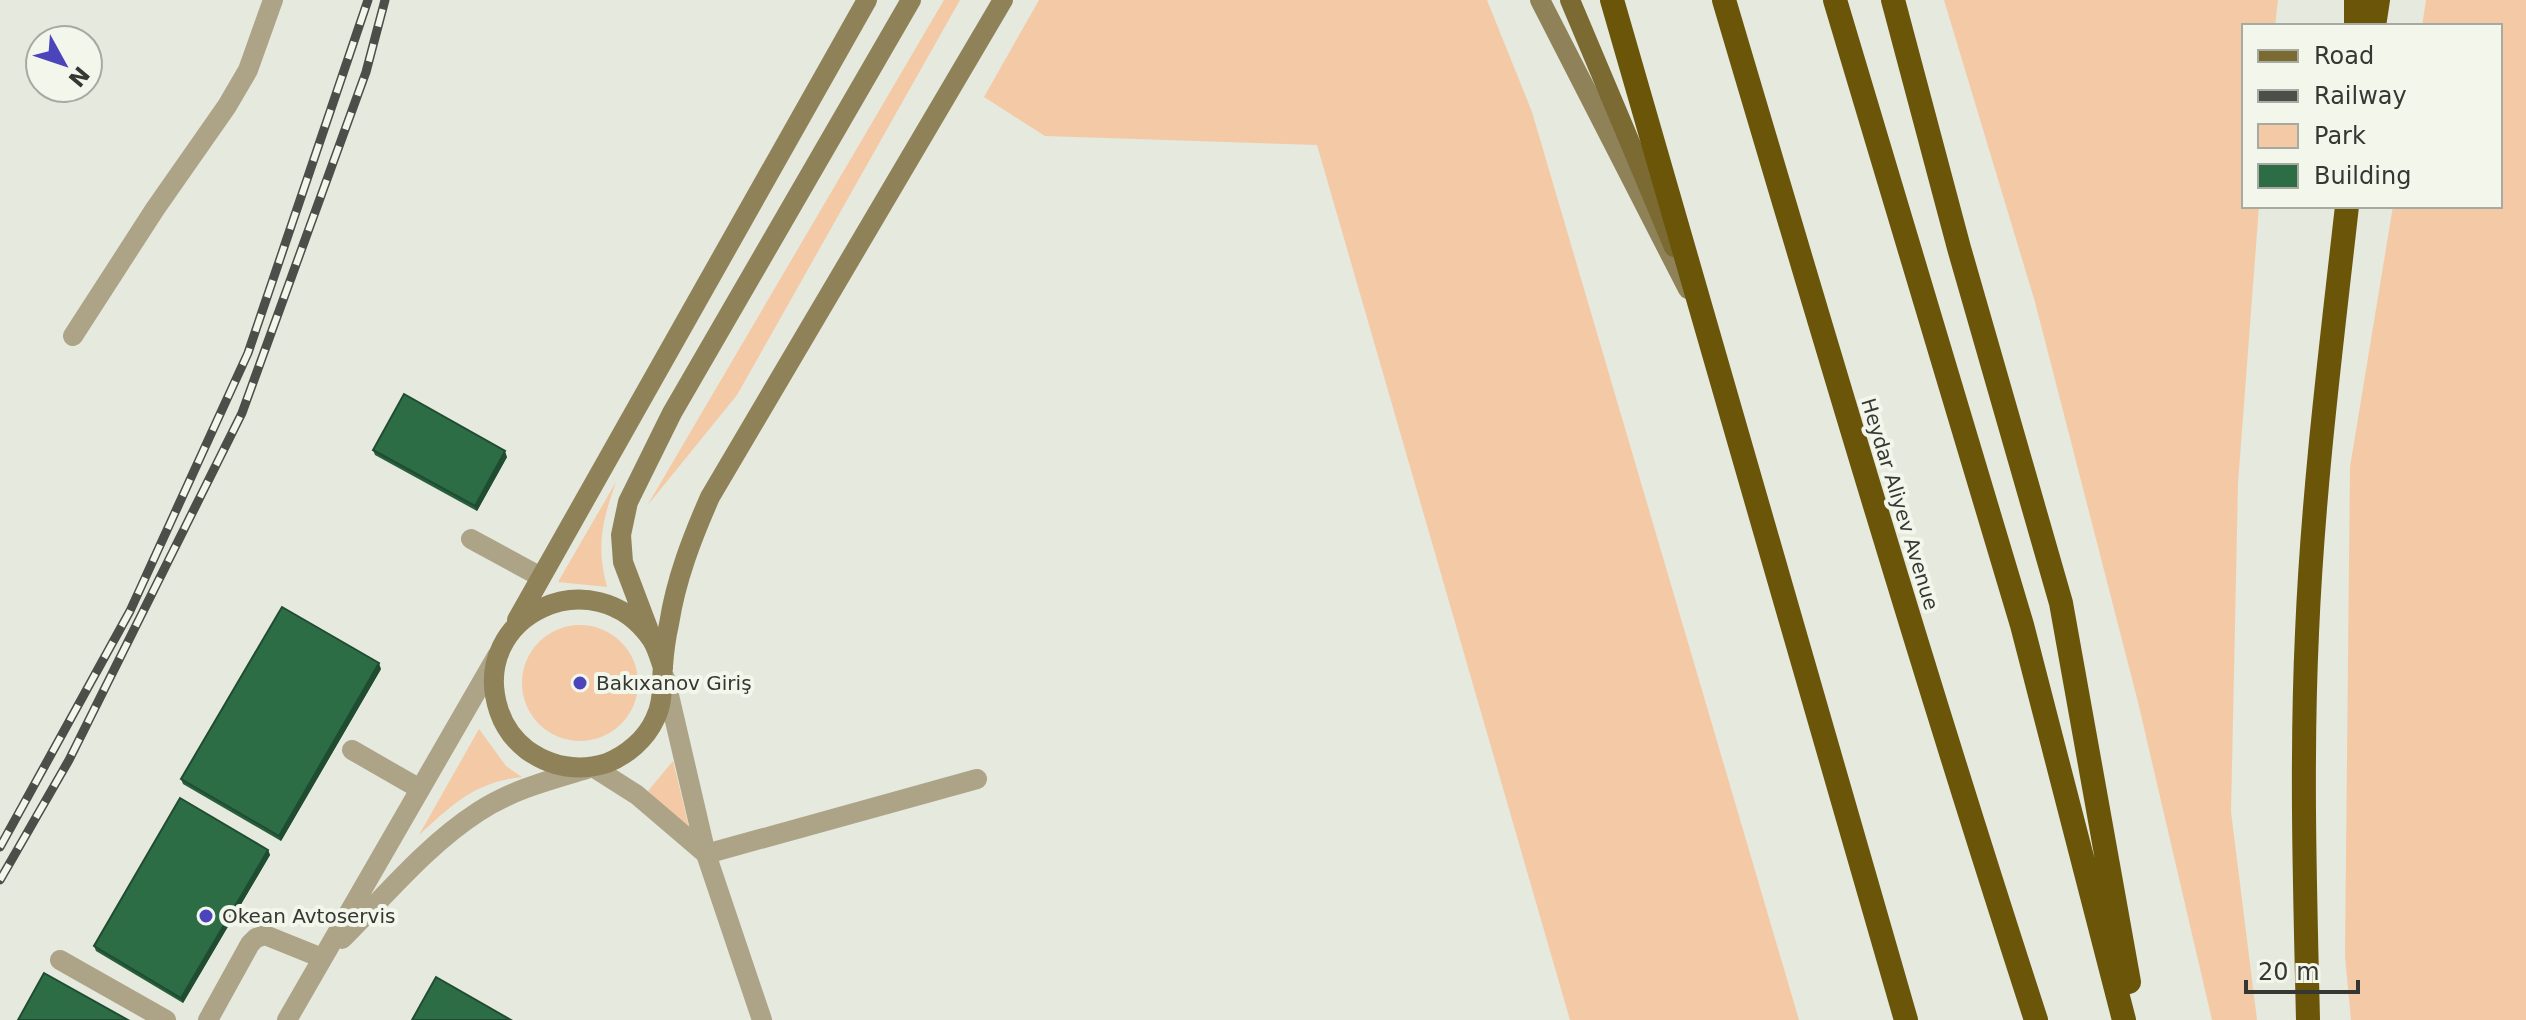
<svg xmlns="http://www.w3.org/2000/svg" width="2526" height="1020" viewBox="0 0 2526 1020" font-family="'DejaVu Sans',sans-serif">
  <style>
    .green { fill: #f4c9a6 }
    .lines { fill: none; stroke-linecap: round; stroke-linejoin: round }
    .service { stroke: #ada387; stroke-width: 20 }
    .minor { stroke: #ada387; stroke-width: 20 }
    .tertiary { stroke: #ada387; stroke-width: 20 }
    .secondary { stroke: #908258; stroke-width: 20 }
    .primary { stroke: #7c6a33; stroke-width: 20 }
    .motorway { stroke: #6a5508; stroke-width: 24 }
    .rail-casing { stroke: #4c4e49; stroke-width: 9 }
    .rail { stroke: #f2f6eb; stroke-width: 6; stroke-dasharray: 18; stroke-linecap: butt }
    .wall { fill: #275e3c }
    .shaded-wall { fill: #204c31 }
    .building { fill: #2d6d46; stroke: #204c31; stroke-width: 2 }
    .poi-dot { fill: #4b44bb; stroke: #f2f6eb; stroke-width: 3 }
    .labels { text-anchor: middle; stroke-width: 8; stroke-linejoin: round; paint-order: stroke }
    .street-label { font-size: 20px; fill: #353733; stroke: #f2f6eb }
    .poi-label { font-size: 20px; fill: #353733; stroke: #f2f6eb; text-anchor: start }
  </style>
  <rect width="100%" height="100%" fill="#e5e9de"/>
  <path class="green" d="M944 0H960L737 395 647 506Z
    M1039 0H1487L1532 112 1799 1020H1570L1317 145 1045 136 984 97Z
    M1944 0H2278L2275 26H2244V206H2259L2238 483 2231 812 2257 1020H2212L2138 702 2035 302Z
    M2426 0H2526V1020H2351L2345 956 2350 467 2393 206H2500V26H2422Z
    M616 482C602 522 596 545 607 587L558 582Z
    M522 683a58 58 0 1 1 116 0a58 58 0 1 1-116 0Z
    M479 729 506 766 522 777C475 782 453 804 419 835Z
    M673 761 690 831 648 791Z"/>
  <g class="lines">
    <path class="service" d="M471 539 541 577
      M352 750 420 789
      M706 854 977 779
      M60 960 166 1020
      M208 1020 250 944 256 938 265 935 322 958"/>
    <path class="minor" d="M73 336 155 209 227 106 248 70 273 0
      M665 678 706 854 762 1020
      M593 767 637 795 706 854"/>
    <path class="tertiary" d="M342 939C386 895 427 845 478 812 511 790 550 780 587 769
      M287 1020 497 656"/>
    <path class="secondary" d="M1540 0 1688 289
      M517 620 867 0
      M648 628 623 562 621 535 628 502 672 413 911 0
      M663 668C660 659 657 648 652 640 595 556 467 615 499 711 504 726 514 740 527 750 551 767 578 772 607 763 627 755 646 739 655 719 664 701 661 685 663 666 664 652 666 637 669 624 676 579 692 538 710 497L1003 0"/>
    <path class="primary" d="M1570 0 1674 247"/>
    <path class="motorway" d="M1612 0 1906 1020
      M1724 0C1825 341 1926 682 2036 1020
      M1835 0 2022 625 2124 1020
      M1893 0 1959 248 2061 603 2129 982
      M2356 26V0
      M2374 26 2378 0
      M2308 1020C2305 891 2301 762 2307 633 2313 490 2331 348 2347 206"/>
    <g class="rail-casing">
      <path id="rail" d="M0 847 130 611 248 353 368 0
        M0 880 69 760 242 413 366 72 385 0"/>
    </g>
    <use href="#rail" class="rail"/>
  </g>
  <path class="wall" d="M373 450 507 457 477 511 375 455Z
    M381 669 281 841 183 784 181 779Z
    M268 850 270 855 183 1003 96 951 94 946Z"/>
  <path class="shaded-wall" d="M505 451 507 457 477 511 475 506Z
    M379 663 381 669 281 841 279 836Z
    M268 850 270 855 183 1003 181 998Z"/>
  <path class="building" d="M404 394 505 451 475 506 373 450Z
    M282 607 379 663 279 836 181 779Z
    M180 798 268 850 181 998 94 946Z
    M44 973 128 1020H18Z
    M436 977 511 1020H412Z"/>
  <g class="poi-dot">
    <circle cx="580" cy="683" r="8"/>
    <circle cx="206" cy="916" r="8"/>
  </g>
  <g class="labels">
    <g class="street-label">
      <text transform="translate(1900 504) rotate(73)" y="7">Heydar Aliyev Avenue</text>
    </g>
    <g class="poi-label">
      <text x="596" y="690">Bakıxanov Giriş</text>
      <text x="222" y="923">Okean Avtoservis</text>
    </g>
  </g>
  <rect x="2242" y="24" width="260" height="184" fill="#f2f6eb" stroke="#a6aaa1" stroke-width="2"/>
  <rect x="2258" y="50" width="40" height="12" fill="#7c6a33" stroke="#a6aaa1" stroke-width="2"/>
  <text x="2314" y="64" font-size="24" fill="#353733">Road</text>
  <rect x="2258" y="90" width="40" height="12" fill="#4c4e49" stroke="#a6aaa1" stroke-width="2"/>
  <text x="2314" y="104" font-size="24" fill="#353733">Railway</text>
  <rect x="2258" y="124" width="40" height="24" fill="#f4c9a6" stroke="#a6aaa1" stroke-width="2"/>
  <text x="2314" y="144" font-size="24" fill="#353733">Park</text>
  <rect x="2258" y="164" width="40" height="24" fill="#2d6d46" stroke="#a6aaa1" stroke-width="2"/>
  <text x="2314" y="184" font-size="24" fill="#353733">Building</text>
  <g transform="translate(64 64) rotate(130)"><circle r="38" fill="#f2f6eb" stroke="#a6aaa1" stroke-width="2"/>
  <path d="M0-6L14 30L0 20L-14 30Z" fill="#4b44bb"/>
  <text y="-12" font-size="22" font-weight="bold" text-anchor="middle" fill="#353733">N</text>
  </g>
  <path d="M2246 980v12h112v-12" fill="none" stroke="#353733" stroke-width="4"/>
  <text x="2258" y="980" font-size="24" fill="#353733" stroke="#f2f6eb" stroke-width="6" paint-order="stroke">20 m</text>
</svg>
